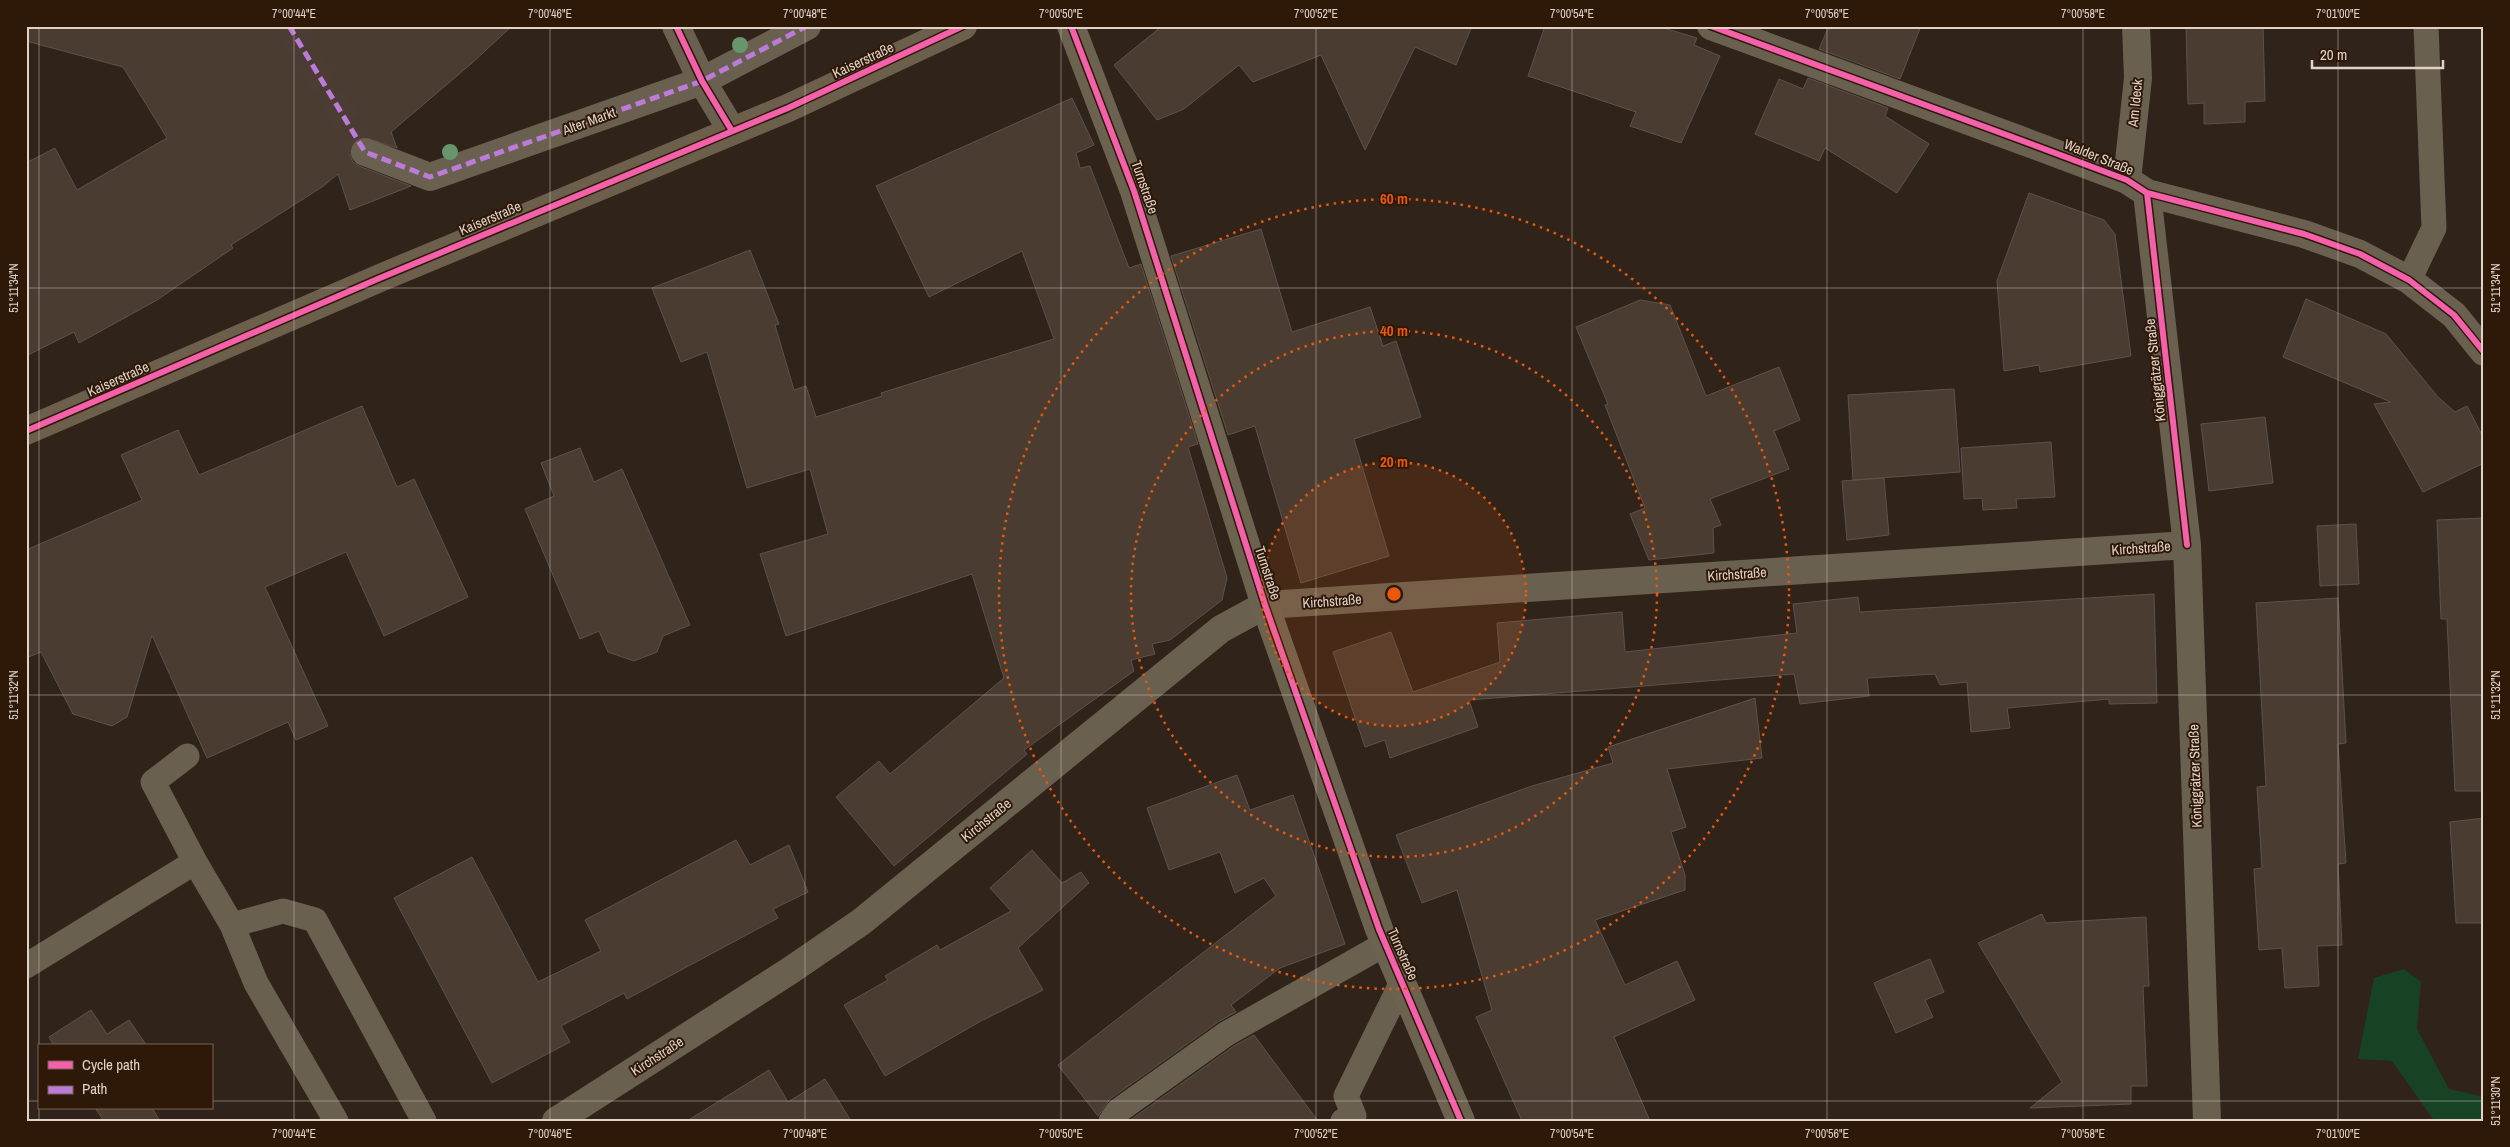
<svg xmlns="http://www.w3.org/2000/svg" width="2510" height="1147" viewBox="0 0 2510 1147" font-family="'Archivo Narrow',sans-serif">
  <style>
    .green { fill: #174324 }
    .building { fill: #4a3c31; stroke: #5d524b }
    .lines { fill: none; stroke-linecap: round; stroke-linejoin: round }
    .street-tunnel { stroke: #4b3d34; stroke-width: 28; stroke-dasharray: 28 14; stroke-linecap: butt }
    .lane { stroke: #696050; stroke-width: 25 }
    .street { stroke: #696050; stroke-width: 28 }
    .secondary { stroke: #6c6250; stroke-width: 28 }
    .primary { stroke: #6c5f4c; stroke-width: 28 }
    .quiet { stroke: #bd7bd9; stroke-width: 5; stroke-dasharray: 10 5; stroke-linecap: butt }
    .cycleway-casing { stroke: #2e1808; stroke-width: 9 }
    .cycleway { stroke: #f560ab; stroke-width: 6 }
    .tree { fill: #68956b }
    .ticks { fill: none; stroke: #e1d2c8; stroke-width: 1; stroke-opacity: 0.45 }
    .ring { fill: none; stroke: #e8590c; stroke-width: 2.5; stroke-dasharray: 2.5 5 }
    .labels { text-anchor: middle; stroke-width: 4; stroke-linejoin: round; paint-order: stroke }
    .street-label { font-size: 14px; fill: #e1d2c8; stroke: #2e1808 }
    .centre { fill: #e8590c; stroke: #2e1808; stroke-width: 2.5 }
    .ring-label { font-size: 15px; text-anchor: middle; font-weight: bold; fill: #e8590c; stroke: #2e1808; stroke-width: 4; stroke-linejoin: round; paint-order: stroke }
    .neatline { fill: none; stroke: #e1d2c8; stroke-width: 2 }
    .ticks-label { font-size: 12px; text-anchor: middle; fill: #e1d2c8 }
  </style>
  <rect width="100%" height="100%" fill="#30231a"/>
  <path class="green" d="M2404 969 2421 982 2417 1029 2449 1089 2484 1097V1121L2433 1119 2392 1061 2358 1059 2374 978Z"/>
  <path class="building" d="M26 26H512L472 63 391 132 397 148 363 137 356 140 351 146 350 155 353 162 359 166 411 186 350 210 338 174 322 187 231 245 233 248 157 300 79 343 74 332 26 356V163L55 148 77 190 167 138 123 67 26 41Z
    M1162 26H1472L1456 65 1415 47 1365 150 1321 55 1253 82 1239 65 1184 109 1157 120 1114 65Z
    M1545 26H1657L1697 38 1694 45 1720 56 1681 143 1630 126 1636 112 1528 76Z
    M1829 26H1921L1900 79 1819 49Z
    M2186 26H2263L2265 101 2245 102V122L2204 124V103L2188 104Z
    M1808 78 1888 108 1885 116 1929 144 1897 193 1825 148 1819 161 1755 134 1779 79 1803 89Z
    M1072 98 1094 145 1076 153 1080 168 1090 166 1129 268 1141 264 1198 444 1188 447 1227 578 1222 600 1170 640 1152 644 1155 654 1131 660 1134 671 1024 750 1027 754 894 866 836 797 879 761 890 774 1004 678 972 574 786 636 760 554 828 534 810 469 747 488 707 352 681 362 652 288 750 250 779 324 775 325 794 390 806 386 816 417 882 396 881 393 1054 339 1022 251 929 297 876 186Z
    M2029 193 2104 220 2115 234 2131 356 2040 372 2039 365 2004 371 1997 281Z
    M1261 229 1292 332 1370 307 1383 346 1396 341 1421 417 1354 439 1389 556 1301 583 1255 426 1228 435 1171 256Z
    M2306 299 2386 334 2438 397 2455 412 2467 406 2484 439V463L2423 492 2374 404 2391 402 2283 357Z
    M1640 300 1670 305 1706 396 1779 367 1800 420 1774 431 1789 469 1710 499 1721 525 1713 528 1714 553 1649 560 1630 514 1645 508 1605 405 1608 404 1576 327Z
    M1954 389 1960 472 1853 480 1848 395Z
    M362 406 397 487 414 479 468 597 384 636 346 552 265 587 328 726 296 740 288 722 207 758 152 635 127 717 112 726 73 714 41 652 26 658V550L142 500 121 455 178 430 199 475Z
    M2265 417 2273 483 2209 491 2201 424Z
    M2051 442 2055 497 2016 499 2017 508 1983 510 1982 498 1964 499 1961 448Z
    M580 448 594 482 622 469 690 625 663 636 657 652 634 661 608 652 599 631 580 639 525 509 554 496 541 463Z
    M1884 478 1889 535 1847 540 1842 481Z
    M2484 518V791H2455L2447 619H2441L2437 520Z
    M2356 524 2359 584 2320 586 2317 526Z
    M2154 594 2157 703 2109 704V699L2007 708 2010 728 1971 732 1967 682 1940 685 1935 674 1867 678 1869 696 1800 704 1794 674 1469 700 1478 727 1390 758 1385 740 1365 747 1333 652 1391 632 1413 692 1500 662 1497 623 1622 612 1625 652 1797 633 1793 604 1858 597 1860 612Z
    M2338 598 2346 743 2338 744 2346 863 2338 864 2342 945 2317 946 2319 986 2285 988 2282 948 2259 950 2254 869 2262 868 2257 787 2266 786 2256 603Z
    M1755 698 1762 758 1667 769 1686 827 1671 832 1685 875V890L1595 920 1625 985 1677 961 1695 1000 1614 1037 1650 1121H1522L1476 1017 1492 1010 1457 890 1422 903 1396 835 1532 786 1613 763 1608 747Z
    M1237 775 1250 810 1293 795 1345 944 1280 968 1231 1005 1236 1012 1218 1022 1110 1099 1098 1116 1058 1065 1276 896 1264 878 1235 893 1220 852 1169 870 1147 808Z
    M2484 818V923H2456L2450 822Z
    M736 840 750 865 789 845 808 892 773 909 778 918 627 999 624 993 561 1026 570 1042 492 1083 394 898 472 857 538 982 601 951 585 920Z
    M1032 850 1062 883 1081 872 1089 883 1018 948 1043 990 981 1021 885 1076 844 1005 888 980 885 976 937 945 940 950 1011 911 990 888Z
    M2042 914 2046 923 2146 917 2149 986H2143L2147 1086H2131V1104L2030 1108 2062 1082 1978 943Z
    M1930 959 1944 992 1925 1000 1933 1017 1896 1033 1874 983Z
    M91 1010 107 1034 129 1020 147 1046H54L49 1037Z
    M1254 1035 1318 1121H1129L1234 1046Z
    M769 1070 788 1102 825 1079 851 1121H687Z
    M95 1108H152L160 1121H104Z"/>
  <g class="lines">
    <path class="street-tunnel" d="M289 26 365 152"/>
    <path class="lane" d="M2409 280 2434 228 2426 26
      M187 756 153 782 195 862
      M26 966 195 862 232 925
      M336 1121 256 983 232 925 283 911 315 920 424 1121
      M1111 1121 1118 1111 1226 1034 1385 944
      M1343 1121 1354 1116 1346 1096 1402 982"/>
    <path class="street" d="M676 26 702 81 732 131
      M1711 26 2023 141 2127 180 2147 193 2304 234 2360 254 2409 280 2454 315 2484 352
      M365 152 430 177 702 81 807 26
      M2127 180 2138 78 2136 26
      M2147 193 2187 545 2207 1121
      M556 1121 791 970 861 922 1221 629 1265 605 2187 545"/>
    <path class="secondary" d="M1071 26 1134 191 1265 605 1379 929 1461 1121"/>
    <path class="primary" d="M26 431 380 278 788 108 963 26"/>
    <path class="quiet" d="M289 26 365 152 430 177 702 81 807 26"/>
    <g class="cycleway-casing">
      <path id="cycleway" d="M676 26 702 81 732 131
        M1071 26 1134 191 1265 605 1379 929 1461 1121
        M1711 26 2023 141 2127 180 2147 193 2304 234 2360 254 2409 280 2454 315 2484 352
        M2147 193 2187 545
        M26 431 380 278 788 108 963 26"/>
    </g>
    <use href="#cycleway" class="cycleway"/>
  </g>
  <g class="tree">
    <circle cx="740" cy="45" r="8"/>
    <circle cx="450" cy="152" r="8"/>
  </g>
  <path class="ticks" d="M39 26V1121M294 26V1121M550 26V1121M805 26V1121M1061 26V1121M1316 26V1121M1572 26V1121M1827 26V1121M2083 26V1121M2338 26V1121M26 288H2484M26 695H2484M26 1101H39M211 1101H2484"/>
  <circle cx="1394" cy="594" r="132" fill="#e8590c" fill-opacity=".12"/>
  <g class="ring">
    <circle cx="1394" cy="594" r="132"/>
    <circle cx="1394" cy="594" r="263"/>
    <circle cx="1394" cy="594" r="395"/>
  </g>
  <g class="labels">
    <g class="street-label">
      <text transform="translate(863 60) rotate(-25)" y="5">Kaiserstraße</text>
      <text transform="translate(2135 103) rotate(-84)" y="5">Am Ideck</text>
      <text transform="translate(589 121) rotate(-20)" y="5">Alter Markt</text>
      <text transform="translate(2099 157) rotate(22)" y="5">Walder Straße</text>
      <text transform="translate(1145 187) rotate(71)" y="5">Turnstraße</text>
      <text transform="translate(490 218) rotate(-23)" y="5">Kaiserstraße</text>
      <text transform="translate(2155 370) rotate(-96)" y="5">Königgrätzer Straße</text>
      <text transform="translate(118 379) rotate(-24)" y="5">Kaiserstraße</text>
      <text transform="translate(2141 548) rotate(-4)" y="5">Kirchstraße</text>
      <text transform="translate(1268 573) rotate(72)" y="5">Turnstraße</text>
      <text transform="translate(1737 574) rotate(-4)" y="5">Kirchstraße</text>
      <text transform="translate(1332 601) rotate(-4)" y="5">Kirchstraße</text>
      <text transform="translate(2195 776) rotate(-92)" y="5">Königgrätzer Straße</text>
      <text transform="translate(986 820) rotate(-39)" y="5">Kirchstraße</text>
      <text transform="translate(1403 954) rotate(66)" y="5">Turnstraße</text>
      <text transform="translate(657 1056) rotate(-33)" y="5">Kirchstraße</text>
    </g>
  </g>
  <circle cx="1394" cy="594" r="8" class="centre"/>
  <g class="ring-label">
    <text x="1394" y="204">60 m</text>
    <text x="1394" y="336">40 m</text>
    <text x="1394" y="467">20 m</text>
  </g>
  <rect width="2510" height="1147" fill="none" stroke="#2e1808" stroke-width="55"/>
  <rect x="38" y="1044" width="175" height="65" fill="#2e1808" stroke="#766255"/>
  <rect x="48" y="1061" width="25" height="8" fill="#f560ab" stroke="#766255"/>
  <text x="82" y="1070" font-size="15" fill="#e1d2c8">Cycle path</text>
  <rect x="48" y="1086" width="25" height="8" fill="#bd7bd9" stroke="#766255"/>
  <text x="82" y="1094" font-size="15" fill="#e1d2c8">Path</text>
  <path d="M2312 60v8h131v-8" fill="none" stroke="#e1d2c8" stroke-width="2.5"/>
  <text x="2320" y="60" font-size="15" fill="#e1d2c8" stroke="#2e1808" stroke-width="4" paint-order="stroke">20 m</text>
  <rect x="28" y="28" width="2454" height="1092" class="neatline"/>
  <g class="ticks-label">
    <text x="294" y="18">7°00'44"E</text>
    <text x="550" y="18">7°00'46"E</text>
    <text x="805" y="18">7°00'48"E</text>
    <text x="1061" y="18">7°00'50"E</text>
    <text x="1316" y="18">7°00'52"E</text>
    <text x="1572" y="18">7°00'54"E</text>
    <text x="1827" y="18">7°00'56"E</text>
    <text x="2083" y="18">7°00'58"E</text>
    <text x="2338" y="18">7°01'00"E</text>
    <text transform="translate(14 288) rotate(-90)" y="4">51°11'34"N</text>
    <text transform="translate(2496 288) rotate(-90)" y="4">51°11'34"N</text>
    <text transform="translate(14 695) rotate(-90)" y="4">51°11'32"N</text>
    <text transform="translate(2496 695) rotate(-90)" y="4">51°11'32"N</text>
    <text transform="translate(2496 1101) rotate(-90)" y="4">51°11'30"N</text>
    <text x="294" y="1138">7°00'44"E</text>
    <text x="550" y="1138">7°00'46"E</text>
    <text x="805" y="1138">7°00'48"E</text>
    <text x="1061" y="1138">7°00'50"E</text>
    <text x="1316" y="1138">7°00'52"E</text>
    <text x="1572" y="1138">7°00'54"E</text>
    <text x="1827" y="1138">7°00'56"E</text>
    <text x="2083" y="1138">7°00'58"E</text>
    <text x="2338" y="1138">7°01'00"E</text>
  </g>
</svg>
